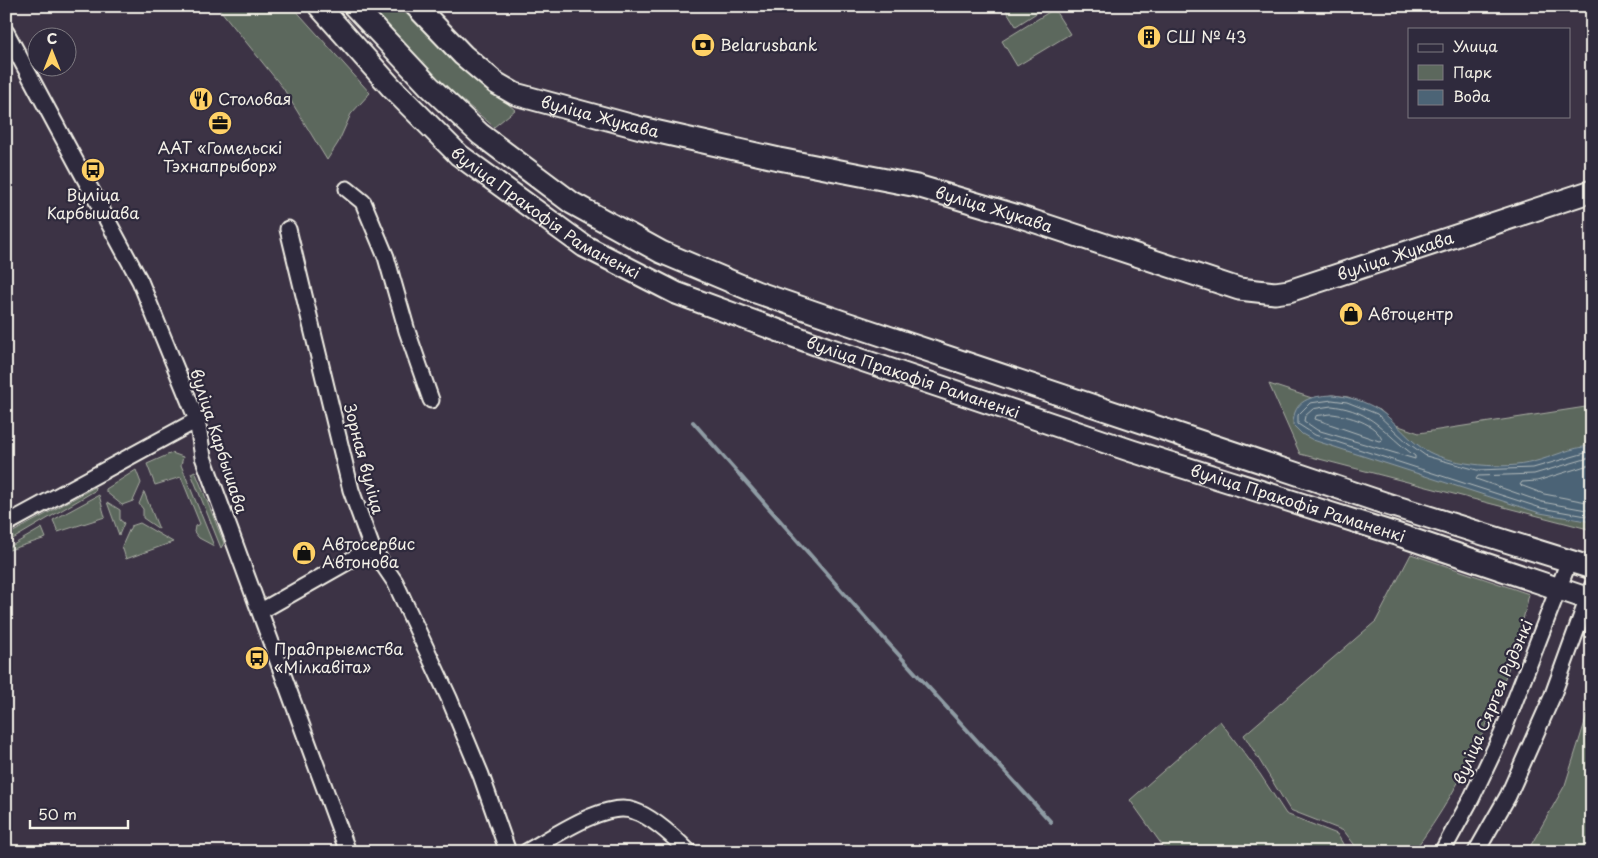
<svg xmlns="http://www.w3.org/2000/svg" width="1598" height="858" viewBox="0 0 1598 858" font-family="'Playpen Sans',sans-serif">
  <style>
    .green { fill: #5c685d; stroke: #a8aca2 }
    .water { fill: #4c6476; stroke: #8f9ca4 }
    .lines { fill: none; stroke-linecap: round; stroke-linejoin: round }
    .shore { stroke: #b1b9ba; stroke-width: 1 }
    .stream { stroke: #8f9ca4; stroke-width: 4 }
    .street-casing { stroke: #f4f1e8; stroke-width: 19 }
    .secondary-casing { stroke: #f4f1e8; stroke-width: 25 }
    .street { stroke: #2f2a3d; stroke-width: 15 }
    .secondary { stroke: #2f2a3d; stroke-width: 21 }
    .labels { text-anchor: middle; stroke-width: 4.5; stroke-linejoin: round; paint-order: stroke }
    .poi-label { font-size: 16px; fill: #f4f1e8; stroke: #2f2a3d; text-anchor: start }
    .street-label { font-size: 16px; fill: #f4f1e8; stroke: #2f2a3d }
  </style>
  <rect width="100%" height="100%" fill="#3c3345"/>
  <filter id="ink" filterUnits="userSpaceOnUse"><feTurbulence type="fractalNoise" baseFrequency=".02" numOctaves="2"/><feDisplacementMap in="SourceGraphic" scale="10" xChannelSelector="R" yChannelSelector="G"/><feConvolveMatrix kernelMatrix="1 2 1 2 8 2 1 2 1" color-interpolation-filters="sRGB"/></filter>
  <g filter="url(#ink)">
    <path class="green" d="M217 6H292L370 93 351 114 338 143 327 160 283 88Z
      M371 6H407L466 68 515 110 494 127 436 78Z
      M1012 6H1046V7L1016 26 1006 10Z
      M1054 9 1070 34 1017 66 1002 41Z
      M1269 384 1312 398 1333 395 1348 397 1380 410 1396 425 1419 433 1592 406V530L1300 454Z
      M172 453 183 457 181 465 214 546 199 538 194 532 195 526 200 524 181 477 155 485 147 464Z
      M136 470 141 483 133 501 122 505 106 492V489Z
      M195 471 224 543 221 548 191 473Z
      M95 487 96 490 6 543V536Z
      M144 492 159 529 143 518V509L139 504Z
      M99 495 105 517 58 532 53 520Z
      M107 502 120 510V520L124 523 119 535Z
      M140 523 173 542 126 559 122 546 131 526Z
      M42 528 46 538 6 551V549Z
      M1411 554 1529 594C1511 681 1467 782 1413 852H1360L1344 831 1290 810 1244 735 1376 621Z
      M1592 700V852H1527L1565 785Z
      M1220 721 1260 774 1286 814 1337 834 1348 852H1167L1130 800Z"/>
    <path class="water" d="M1333 395C1349 397 1365 401 1379 410 1397 422 1409 442 1429 452 1454 465 1505 470 1533 462 1553 457 1571 447 1592 446V522L1540 513 1313 440 1302 434 1293 425C1293 400 1310 396 1333 395Z"/>
    <g class="lines">
      <path class="shore" d="M1332 406C1374 411 1383 433 1415 456V459L1317 430 1304 421 1305 416 1313 409Z
        M1332 414C1349 416 1376 423 1382 440L1379 441 1315 419 1316 416Z
        M1592 451 1533 468 1477 470 1426 456 1408 443 1377 414 1347 402 1332 400 1310 403 1298 415V424L1315 435 1541 508 1592 517
        M1592 457 1534 474 1478 476 1476 479 1542 502 1592 511
        M1592 464 1537 481 1522 482 1520 485 1544 494 1592 503"/>
      <path class="stream" d="M693 422 879 633 1051 822"/>
      <g class="street-casing">
        <path id="street" d="M6 32 140 281 197 420 203 457 348 852
          M347 189 363 202 386 257 407 331 431 400
          M288 229 351 490 372 548 395 582 449 698 481 775 508 852
          M6 524 197 420
          M261 611 372 548
          M526 852C552 838 605 800 634 811 653 817 675 838 689 852
          M1442 852 1471 799 1502 734 1569 561
          M1476 852 1508 796 1552 697 1592 587"/>
      </g>
      <g class="secondary-casing">
        <g id="secondary">
          <path id="s1" d="M319 6 392 88 459 155 584 246 676 293 826 348 1132 451 1396 534 1592 600"/>
          <path d="M354 6 429 86 480 134 572 203 661 252 756 292 843 322 1387 504 1592 568"/>
          <path id="s2" d="M416 6 463 55 496 83 515 94 641 128 779 159 917 186 1018 216 1239 289 1275 293 1289 291 1592 191"/>
        </g>
      </g>
      <use href="#street" class="street"/>
      <use href="#secondary" class="secondary"/>
    </g>
  </g>
  <defs>
    <g id="building-disc" transform="scale(1.25)"><circle r="9.5" fill="#ffd166" stroke="#2f2a3d"/><path d="M-4-6H4V6H1V3H-1V6H-4ZM-2.5-4.3h1.7v1.8h-1.7ZM.8-4.3h1.7v1.8H.8ZM-2.5-1h1.7V.8h-1.7ZM.8-1h1.7V.8H.8Z" fill="#111"/></g>
    <g id="bank-disc" transform="scale(1.25)"><circle r="9.5" fill="#ffd166" stroke="#2f2a3d"/><path d="M-6-4H6V4H-6ZM0-2.3a2.3 2.3 0 1 0 0 4.6a2.3 2.3 0 1 0 0-4.6Z" fill="#111"/></g>
    <g id="restaurant-disc" transform="scale(1.25)"><circle r="9.5" fill="#ffd166" stroke="#2f2a3d"/><path d="M-5-6h1v4h1v-4h1v4h1v-4h1v5L-1.5 .5V6h-2V.5L-5-1ZM5-6V6H3V1.5H1.5Q1.5-4 5-6Z" fill="#111"/></g>
    <g id="office-disc" transform="scale(1.25)"><circle r="9.5" fill="#ffd166" stroke="#2f2a3d"/><path d="M-6-3h4V-5.5h4V-3h4V5H-6ZM-1-4.5V-3h2v-1.5ZM-6 0V1H6V0Z" fill="#111"/></g>
    <g id="bus-disc" transform="scale(1.25)"><circle r="9.5" fill="#ffd166" stroke="#2f2a3d"/><path d="M-5-6H5V4H4V6H2V4H-2V6H-4V4H-5ZM-3.5-4V0h7V-4ZM-3.5 1.2v1.5H-2V1.2ZM2 1.2v1.5H3.5V1.2Z" fill="#111"/></g>
    <g id="shop-disc" transform="scale(1.25)"><circle r="9.5" fill="#ffd166" stroke="#2f2a3d"/><path d="M-5-2.5h2.3a2.7 3.5 0 0 1 5.4 0H5L5.5 6h-11ZM-1.5-2.5h3a1.5 2.3 0 0 0-3 0Z" fill="#111"/></g>
  </defs>
  <g fill-rule="evenodd">
    <use href="#building-disc" x="1149" y="37"/>
    <use href="#bank-disc" x="703" y="45"/>
    <use href="#restaurant-disc" x="201" y="99"/>
    <use href="#office-disc" x="220" y="123"/>
    <use href="#bus-disc" x="93" y="170"/>
    <use href="#shop-disc" x="1351" y="314"/>
    <use href="#shop-disc" x="304" y="553"/>
    <use href="#bus-disc" x="257" y="658"/>
  </g>
  <g class="labels">
    <g class="poi-label">
      <text x="1166" y="43">СШ № 43</text>
      <text x="720" y="51">Belarusbank</text>
      <text x="218" y="105">Столовая</text>
      <text x="220" y="154" text-anchor="middle">ААТ «Гомельскі<tspan x="220" dy="18">Тэхнапрыбор»</tspan></text>
      <text x="93" y="201" text-anchor="middle">Вуліца<tspan x="93" dy="18">Карбышава</tspan></text>
      <text x="1368" y="320">Автоцентр</text>
      <text x="322" y="550">Автосервис<tspan x="322" dy="18">Автонова</tspan></text>
      <text x="274" y="655">Прадпрыемства<tspan x="274" dy="18">«Мілкавіта»</tspan></text>
    </g>
    <g class="street-label">
      <text dy="6" stroke="none"><textPath href="#s2" startOffset="221">вуліца Жукава</textPath></text>
      <text dy="6" stroke="none"><textPath href="#s2" startOffset="626">вуліца Жукава</textPath></text>
      <text dy="6" stroke="none"><textPath href="#s1" startOffset="309">вуліца Пракофія Раманенкі</textPath></text>
      <text dy="6" stroke="none"><textPath href="#s2" startOffset="1046">вуліца Жукава</textPath></text>
      <text dy="6" stroke="none"><textPath href="#s1" startOffset="714">вуліца Пракофія Раманенкі</textPath></text>
      <text transform="translate(219 441) rotate(72)" y="6">вуліца Карбышава</text>
      <text transform="translate(364 459) rotate(75)" y="6">Зорная вуліца</text>
      <text dy="6" stroke="none"><textPath href="#s1" startOffset="1119">вуліца Пракофія Раманенкі</textPath></text>
      <text transform="translate(1493 702) rotate(-67)" y="6">вуліца Сяргея Рудэнкі</text>
    </g>
  </g>
  <rect width="1598" height="858" fill="none" stroke="#2f2a3d" stroke-width="25"/>
  <rect x="12" y="12" width="1573" height="833" fill="none" stroke="#f4f1e8" stroke-width="2" filter="url(#ink)"/>
  <rect x="1408" y="28" width="162" height="90" fill="#2f2a3d" stroke="#7e7a81"/>
  <rect x="1418" y="44" width="25" height="8" fill="#2f2a3d" stroke="#7e7a81"/>
  <text x="1453" y="52" font-size="15" fill="#f4f1e8">Улица</text>
  <rect x="1418" y="65" width="25" height="15" fill="#5c685d" stroke="#7e7a81"/>
  <text x="1453" y="78" font-size="15" fill="#f4f1e8">Парк</text>
  <rect x="1418" y="90" width="25" height="15" fill="#4c6476" stroke="#7e7a81"/>
  <text x="1453" y="102" font-size="15" fill="#f4f1e8">Вода</text>
  <g transform="translate(52 52)"><circle r="24" fill="#2f2a3d" stroke="#7e7a81"/>
  <path d="M0-4L9 19L0 12L-9 19Z" fill="#ffd166"/>
  <text y="-8" font-size="14" font-weight="bold" text-anchor="middle" fill="#f4f1e8">С</text>
  </g>
  <path d="M30 820v8h98v-8" fill="none" stroke="#f4f1e8" stroke-width="2.5"/>
  <text x="38" y="820" font-size="15" fill="#f4f1e8" stroke="#2f2a3d" stroke-width="4" paint-order="stroke">50 m</text>
</svg>
